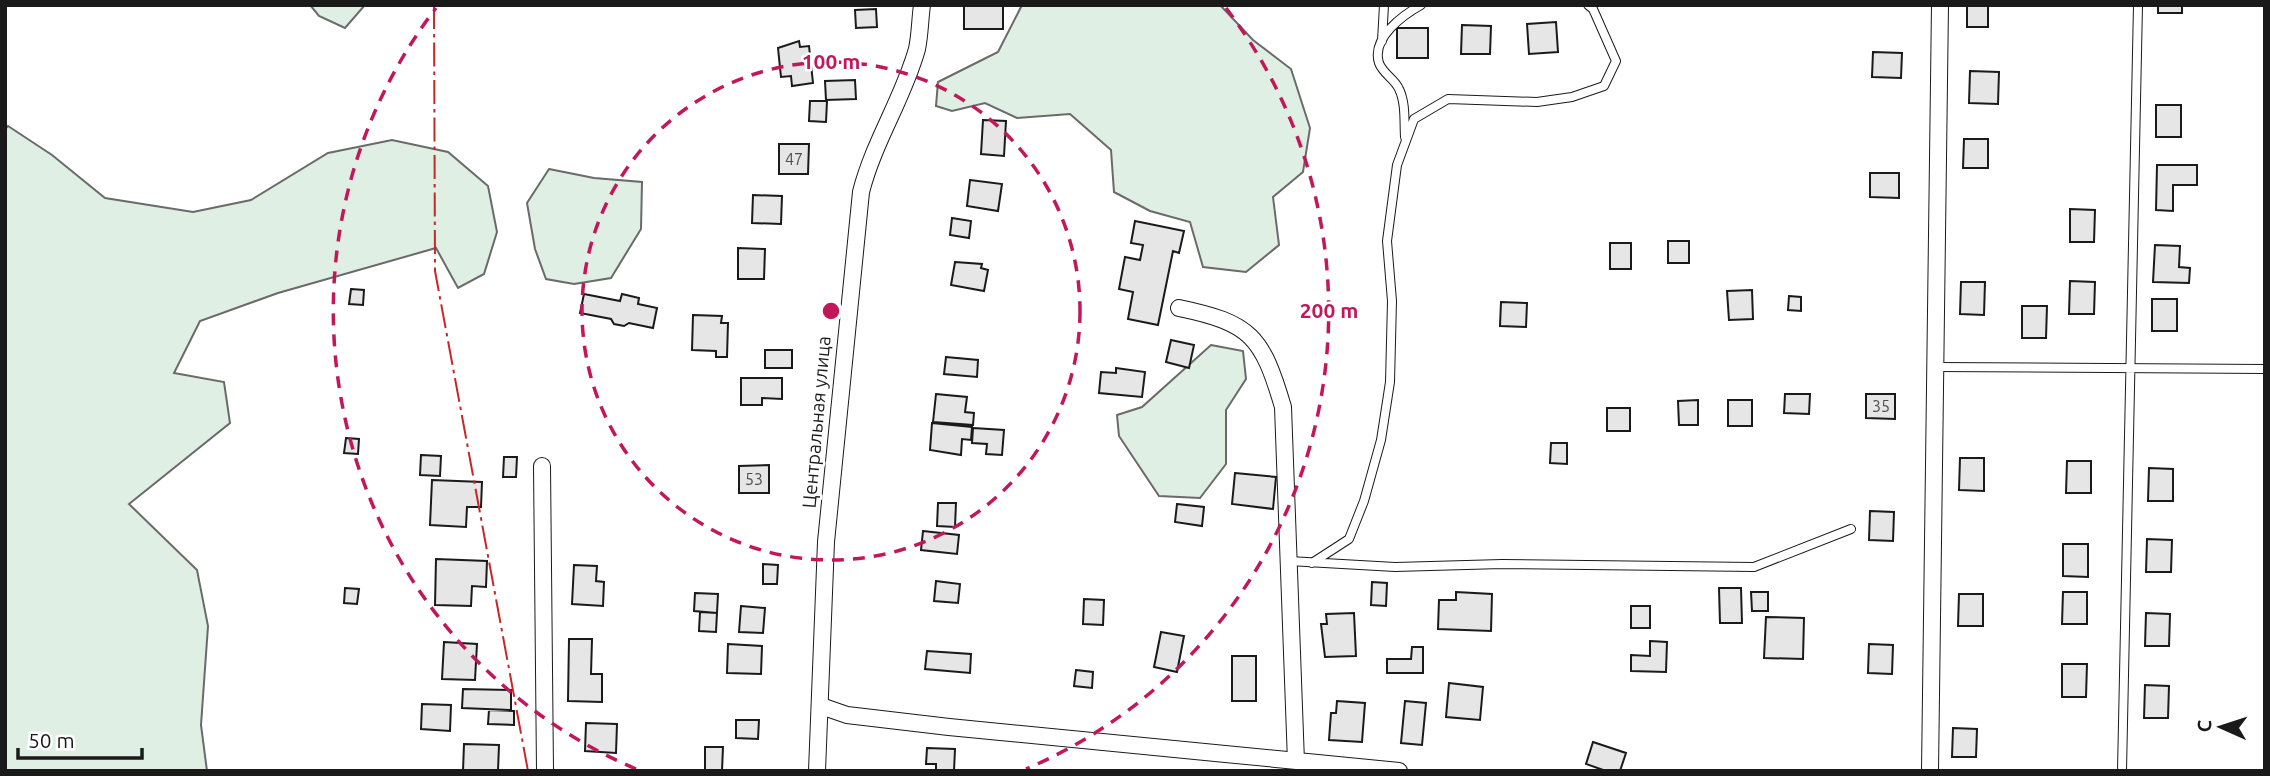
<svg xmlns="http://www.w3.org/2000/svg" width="2270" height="776" viewBox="0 0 2270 776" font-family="Ubuntu,sans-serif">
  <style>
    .green { fill: #e0efe3; stroke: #6a6a6a; stroke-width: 2 }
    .building { fill: #e6e6e6; stroke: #1a1a1a; stroke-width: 2 }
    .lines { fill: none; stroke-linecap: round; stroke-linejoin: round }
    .service-casing { stroke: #1a1a1a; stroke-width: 10 }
    .minor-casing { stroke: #1a1a1a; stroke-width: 18 }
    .service { stroke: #fff; stroke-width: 8 }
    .minor { stroke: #fff; stroke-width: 16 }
    .power { stroke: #c62828; stroke-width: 2; stroke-dasharray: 24 5 3.5 5; stroke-linecap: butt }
    .ring { fill: none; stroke: #c2185b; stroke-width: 3.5; stroke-dasharray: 12 9 }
    .labels { text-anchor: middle; stroke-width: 5; stroke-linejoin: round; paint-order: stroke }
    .number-label { font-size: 16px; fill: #4d4d4d }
    .street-label { font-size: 19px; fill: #1a1a1a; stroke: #fff }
    .centre { fill: #c2185b; stroke: #fff; stroke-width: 3.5 }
    .ring-label { font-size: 21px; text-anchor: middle; font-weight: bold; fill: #c2185b; stroke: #fff; stroke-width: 5; stroke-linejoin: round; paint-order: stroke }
  </style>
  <rect width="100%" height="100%" fill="#fff"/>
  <path class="green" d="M310 5H365L345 28 319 16Z
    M1022 5H1220L1253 40 1291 69 1310 128 1303 172 1273 197 1279 245 1246 272 1203 267 1190 222 1150 211 1114 192 1111 150 1070 114 1017 118 985 103 952 111 936 106 938 82 998 52Z
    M8 126 52 155 105 198 193 212 251 200 328 153 392 140 448 152 488 186 497 232 484 274 458 288 436 248 278 293 200 321 174 373 224 382 230 423 129 504 197 570 208 626 201 725 207 771H5V129Z
    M549 169 594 178 642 182 641 229 611 278 574 284 546 279 535 249 527 203Z
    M1211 345 1243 351 1246 379 1226 410V464L1200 498 1159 496 1119 436 1117 415 1142 407Z"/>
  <path class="building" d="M964 5H1003V29H964Z
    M1967 5H1988V27H1967Z
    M2158 5H2182V13H2158Z
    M876 9 877 27 856 28 855 10Z
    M1556 22 1558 52 1529 54 1527 24Z
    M1462 25 1491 26 1490 54H1461Z
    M1397 28H1428V58H1397Z
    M799 41 800 47 809 46 813 83 792 86 791 76 781 77 778 48Z
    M1873 52 1902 53 1901 78 1872 77Z
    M1970 71 1999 72 1998 104 1969 103Z
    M855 80 856 99 826 100 825 81Z
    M810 101H827L826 122 809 121Z
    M2156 105H2181V137H2156Z
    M983 120 1006 121 1004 156 981 154Z
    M1964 139H1988V168H1963Z
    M779 144H809L808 174H779Z
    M2157 165H2197V185H2173V211L2156 210Z
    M1870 173H1899V198L1870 197Z
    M970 180 1002 184 998 211 967 206Z
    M753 195 782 196 781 224 752 223Z
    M2070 209 2095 210 2094 242H2070Z
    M952 218 971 221 969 238 950 235Z
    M1135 221 1184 231 1179 253 1173 251 1158 325 1128 319 1133 292 1119 289 1125 257 1140 260 1143 245 1131 243Z
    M1668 241H1689V263H1668Z
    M1610 243H1631V269H1610Z
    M2155 245 2180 246 2179 267 2190 268 2189 283 2153 282Z
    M738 248 765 249 764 279H738Z
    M955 262 982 264 981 268 988 270 984 291 951 285Z
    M2070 281 2095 282 2094 314H2069Z
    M1961 282H1985L1984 315 1960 314Z
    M351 289 364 290 363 305 349 304Z
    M1752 290 1753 319 1729 320 1727 291Z
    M584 294 620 301 622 294 639 298 638 304 657 308 653 328 629 323 624 326 614 324 611 319 580 313Z
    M1789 296 1801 297V311L1788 310Z
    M2152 299H2177V331H2152Z
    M1501 302 1527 303 1526 327 1500 326Z
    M2022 306H2047L2046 338H2022Z
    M693 315 722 316 721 323H728L727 357H716V351L692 350Z
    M1171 340 1194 345 1189 368 1166 362Z
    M765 350H792V368H765Z
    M946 357 978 360 977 377 944 374Z
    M1116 368 1145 372 1142 397 1099 393 1101 372 1116 373Z
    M741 378H782V399L762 398V405H741Z
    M936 394 967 397 965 412 974 413 973 425 933 422Z
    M1785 394H1810L1809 414 1784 413Z
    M1866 394H1895V419L1866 418Z
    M1698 400V425H1679L1678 401Z
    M1728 400H1752V426H1728Z
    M1607 408H1630V431H1607Z
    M932 423 972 427 971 440 962 439 961 455 930 450Z
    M973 428 1004 430 1002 455 986 454 987 444 972 443Z
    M346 438 359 439 358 454 344 453Z
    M1551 443H1567V464L1550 463Z
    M421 455 441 456 440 476 420 475Z
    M504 457H517L516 477H503Z
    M1960 458H1984V491L1959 490Z
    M2067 461H2091V493H2066Z
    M769 465V493H739V466Z
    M2149 468 2173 469V501H2148Z
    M1235 473 1276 477 1273 509 1232 504Z
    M432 480 482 482 481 507H467L466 527 430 525Z
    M938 503H956L955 527 937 526Z
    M1177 504 1204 507 1202 526 1175 522Z
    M1870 511 1894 512 1893 541 1869 540Z
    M923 531 959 535 957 554 921 550Z
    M2147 539 2172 540 2171 572H2146Z
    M2063 544H2088V577L2063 576Z
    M436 559 487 561 486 587 472 586 471 606 435 605Z
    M763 564 778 565 777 584H763Z
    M574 565 597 566 596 581 604 582 603 606 572 604Z
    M936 581 960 584 958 603 934 601Z
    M1372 582 1387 583 1386 606 1371 605Z
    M345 588 359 589 357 604 344 603Z
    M1719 588H1741L1742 623H1720Z
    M1456 592 1492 594 1491 631 1438 629 1439 600H1456Z
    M1751 592H1768V611H1752Z
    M2063 592H2087V624H2062Z
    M695 593 718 594 717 613 694 611Z
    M1959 594H1983V626H1958Z
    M1084 599 1104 600 1103 625 1083 624Z
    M741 606 765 608 763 633 739 632Z
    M1631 606H1650V628H1631Z
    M700 612 717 613 716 632 699 631Z
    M1354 613 1356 656 1325 657 1321 624H1327L1326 614Z
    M2146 613 2170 614 2169 646H2145Z
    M1766 617 1804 618 1803 659 1764 658Z
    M1161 632 1184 636 1177 672 1154 667Z
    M569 639H592L591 674H602V702L568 701Z
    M1650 641 1667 642 1666 672 1631 671V655L1650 656Z
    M444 642 477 644 475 680 442 679Z
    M728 644 762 646 761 674 727 673Z
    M1869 644 1893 645 1892 674 1868 673Z
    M1412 647H1423V673H1387V659H1411Z
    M927 651 971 654 970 673 925 669Z
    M1232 656H1256V701H1232Z
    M2062 664H2087L2086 697H2062Z
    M1076 670 1093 672 1092 688 1074 686Z
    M1449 683 1483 687 1480 720 1446 717Z
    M2145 685 2169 686 2168 718H2144Z
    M463 689 511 690V710L462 708Z
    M1337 701 1365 703 1362 742 1329 740 1331 713H1336Z
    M1405 701 1426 703 1422 745 1401 743Z
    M422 704 451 705 450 731 421 729Z
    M489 710 514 711V725L488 724Z
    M736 720H759L758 739 736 738Z
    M586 723 617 724 616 753 585 751Z
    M1953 728 1977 729 1976 757H1952Z
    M1593 742 1626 753 1620 771H1606L1586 764Z
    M464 744 499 745 498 771H463Z
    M705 747H723L722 771H705Z
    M927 748 955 749 954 771H936V764H926Z"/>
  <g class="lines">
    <g class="service-casing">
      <path id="service" d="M1382 41 1384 5
        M1405 137C1404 122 1406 103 1399 89 1395 79 1383 74 1379 63 1371 38 1403 15 1421 5
        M1935 367 2265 369
        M1289 561 1395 567 1502 564 1754 567 1851 529
        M1312 563 1349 539 1364 501 1381 440 1390 382 1392 301 1387 241 1397 165 1414 119 1448 99 1537 102 1572 97 1604 86 1616 61 1593 9 1588 5
        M2122 771 2138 5"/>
    </g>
    <g class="minor-casing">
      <path id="minor" d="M1179 308C1251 323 1262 336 1283 407L1296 762
        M542 466 545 771
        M821 706 847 715 949 727 1399 771
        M817 771 826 542 861 192C874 141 903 99 917 49 920 35 920 19 922 5
        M1930 771 1940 5"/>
    </g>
    <use href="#service" class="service"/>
    <use href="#minor" class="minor"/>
    <path class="power" d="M434 5 435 271 528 771"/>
  </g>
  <g class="ring">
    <circle cx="831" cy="311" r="249"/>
    <path d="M636 769A498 498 0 0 1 436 8M1226 8A498 498 0 0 1 1026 769"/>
  </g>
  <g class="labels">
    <g class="number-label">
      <text x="794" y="165">47</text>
      <text x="1881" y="412">35</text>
      <text x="754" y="485">53</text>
    </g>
    <g class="street-label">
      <text transform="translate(816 422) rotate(-85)" y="7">Центральная улица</text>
    </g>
  </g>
  <circle cx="831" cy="311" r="10" class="centre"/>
  <g class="ring-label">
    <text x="831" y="69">100 m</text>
    <text x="1329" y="318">200 m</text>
  </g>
  <rect width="2270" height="776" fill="none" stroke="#1a1a1a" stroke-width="14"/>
  <g transform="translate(2221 727) rotate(273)" stroke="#ffffff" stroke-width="5" paint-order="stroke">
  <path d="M0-5L12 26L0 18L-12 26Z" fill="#1a1a1a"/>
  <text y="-10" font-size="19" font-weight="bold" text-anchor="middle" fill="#1a1a1a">С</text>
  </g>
  <path d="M18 748v10h124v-10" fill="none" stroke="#1a1a1a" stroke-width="3.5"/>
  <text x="28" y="748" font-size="21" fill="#1a1a1a" stroke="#ffffff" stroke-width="5" paint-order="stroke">50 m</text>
</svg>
